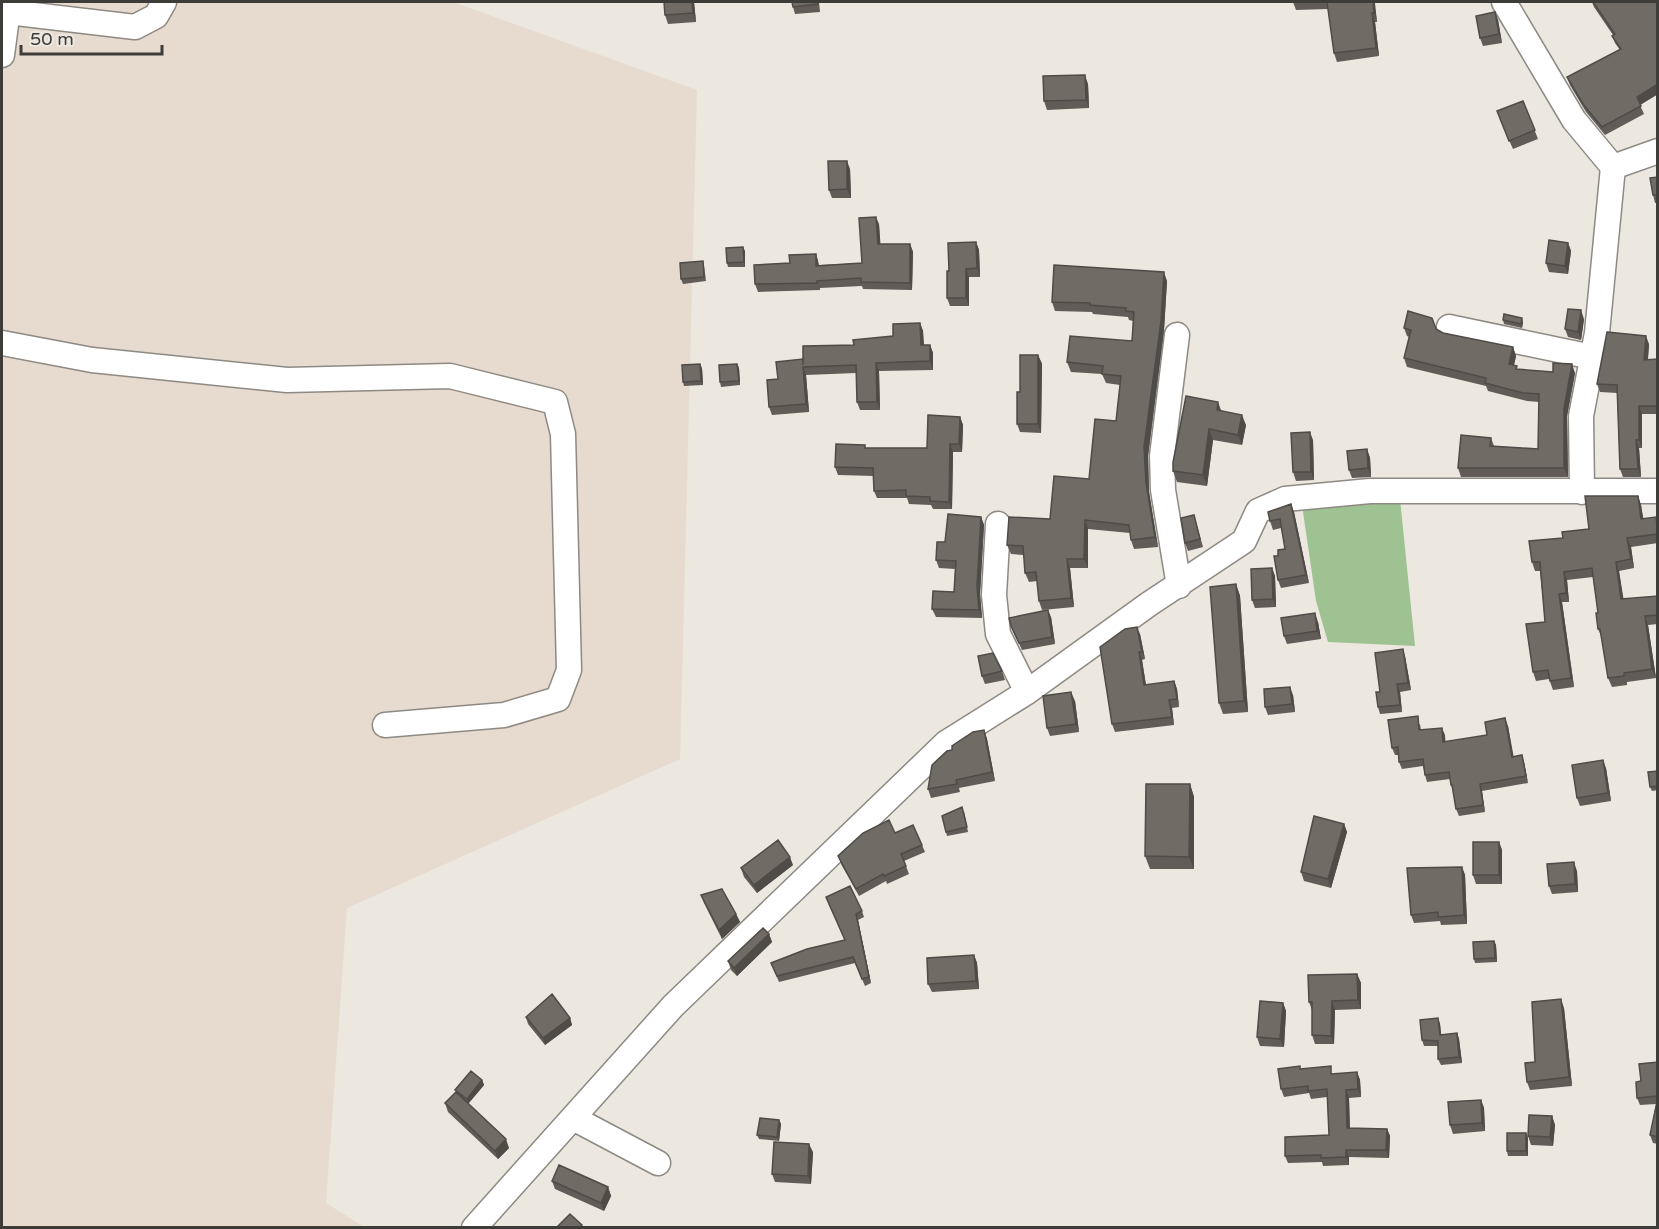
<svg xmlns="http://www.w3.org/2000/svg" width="1659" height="1229" viewBox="0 0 1659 1229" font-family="'Varela Round',sans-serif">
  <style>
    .built { fill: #e6dbce }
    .green { fill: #9ec291 }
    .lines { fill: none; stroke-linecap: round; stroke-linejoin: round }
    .minor-casing { stroke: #8e8983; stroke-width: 27 }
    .minor { stroke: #fff; stroke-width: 24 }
    .wall { fill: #615c58 }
    .shaded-wall { fill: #4f4b47 }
    .building { fill: #716b66; stroke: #4f4b47; stroke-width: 1.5 }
  </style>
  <rect width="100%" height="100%" fill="#ece7df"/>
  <path class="built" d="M2 2H453L697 90 680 759 347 908 326 1203 364 1227 2 1228Z"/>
  <path class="green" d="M1400 499 1415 646 1328 642 1316 601 1302 505Z"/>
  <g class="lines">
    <g class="minor-casing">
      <path id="minor" d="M1504 2 1574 120 1613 167
        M8 12 135 27 156 16 164 2
        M2 55 9 2
        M1449 327 1592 357
        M1177 335 1162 456 1163 490 1179 586
        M2 343 92 360 287 380 450 376 555 402 563 434 569 670 558 699 504 715 385 725
        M1582 492 1581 416 1597 333 1613 167 1658 151
        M998 524 994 595 998 634 1027 692
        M573 1118 658 1163
        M474 1228 673 1006 946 743 1027 692 1149 604 1244 541 1258 511 1285 499 1370 491H1658"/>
    </g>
    <use href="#minor" class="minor"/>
  </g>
  <path class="wall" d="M664 2H694L696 22 668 24 665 15Z
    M819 2 820 12 795 14 793 7Z
    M1293 2H1374L1377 22H1375L1379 56 1337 62 1334 53 1328 9 1296 10Z
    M1592 2H1658V94L1640 105 1644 114 1605 135 1586 112 1570 85 1567 77 1620 50 1615 43 1612 36 1613 35 1594 7Z
    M1495 12 1498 20 1502 43 1483 46 1480 38Z
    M1088 84 1089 108 1047 110 1044 101Z
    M1523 101 1538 139 1513 149 1500 120Z
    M850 169 851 198H832L829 190Z
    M1658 177V203H1655L1653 195Z
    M879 224 880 244H910L913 252 912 290 863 289 862 286 820 288V290L758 292 755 284 790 263 816 254 818 261 819 265 862 263Z
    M976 242 979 250 980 277H969V306H950L947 298 949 271Z
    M1568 243 1571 251 1568 274 1549 272 1546 263Z
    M745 251V267H728L727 263Z
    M703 261 704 265 706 281 683 284 681 279Z
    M1167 281 1164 330 1148 456 1149 492 1158 547 1134 549 1131 540 1130 533 1088 529V568H1070L1074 607 1042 610 1039 601 1037 581 1029 582 1025 573 1024 555 1011 554 1007 545 1050 519 1089 479 1116 421 1120 385 1106 383 1102 374 1071 372 1067 362 1132 341 1133 321 1129 320 1128 317 1093 314 1092 312 1055 311 1052 302Z
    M1584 319 1581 340 1568 337 1565 329Z
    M1503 320 1523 322 1522 328 1504 324Z
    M920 323 923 331 924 345H930L933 353V370L879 371 880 410H860L857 402 856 373 806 375 809 412 772 415 769 407 778 379 803 359 854 345 893 336Z
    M1404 328 1436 329 1443 333 1513 347 1516 356 1514 365 1518 370 1553 372 1575 373 1567 416 1568 477H1461L1458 468 1491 438 1494 446 1538 449 1539 402 1527 401 1488 391 1486 386 1407 367 1404 358 1409 337 1407 336Z
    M1649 344 1648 360 1658 359V414H1642V448H1639L1641 477H1623L1620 469 1617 393 1600 392 1597 384Z
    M1038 355 1042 364 1041 433 1020 432 1017 424 1020 392Z
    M737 364 739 368 740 385 721 387 720 382Z
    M702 368 703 385 684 386 683 382Z
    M1221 410 1246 425 1242 445 1213 440 1207 486 1177 482 1173 471Z
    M960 417 963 425 962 452H953L952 509H933L931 505 909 504 907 498H877L874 491V476L838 475 835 467 866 448H927Z
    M1313 440 1314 480 1296 481 1293 472Z
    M1367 449 1370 458 1371 477 1352 478 1349 470Z
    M1638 496 1641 505 1643 519 1658 520V543L1631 547 1634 568 1619 571 1623 599 1658 596V624L1648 625 1656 678 1627 682V685L1612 687 1608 678 1602 638 1598 629V613L1593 577 1567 580 1569 602H1562L1574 687 1553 690 1549 679 1536 681 1533 672 1545 622 1540 571H1535L1532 562 1563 538 1589 529Z
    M1294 512 1309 583 1281 588 1278 580V556L1285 549 1281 528 1273 530 1270 521Z
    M1194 515 1203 547 1188 551 1185 543Z
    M981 517 984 525 980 594 982 618 936 617 932 609 954 592 955 569 939 568 936 560 945 542Z
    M1272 568 1275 576 1276 607 1255 608 1252 600Z
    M1236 584 1240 596 1248 712 1223 714 1219 703Z
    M1051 617 1055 644 1022 650 1011 626Z
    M1318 622 1321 639 1287 644 1284 636Z
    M1140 634 1145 659 1142 660 1146 685 1174 681 1177 689 1179 707 1172 708 1174 725 1115 732 1112 724Z
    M1405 656 1411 690 1400 692 1402 712 1380 714 1378 707 1380 692Z
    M1002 671 1005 680 985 684 982 676Z
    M1293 695 1295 712 1268 715 1265 707Z
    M1075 701 1079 732 1050 736 1047 728Z
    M1420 724 1421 730 1445 735V742L1487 735 1508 726 1513 756 1524 762 1528 783 1482 791 1485 812 1459 816 1456 809 1454 792 1451 785 1450 779 1427 782 1425 775 1423 766 1402 769 1399 762V755H1395L1392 748Z
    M984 730 987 739 995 781 959 788 960 792 931 798 928 789 952 750Z
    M1606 768 1611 801 1580 806 1577 798Z
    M1658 771V790L1652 791 1650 787Z
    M1190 784 1194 797V869H1150L1145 856Z
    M964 811 968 832 947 836 946 832Z
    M1344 824 1347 832 1331 888 1304 881 1301 872Z
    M895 833 922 845 925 852 904 861 909 874 887 884 886 881 859 896 841 864 838 856Z
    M1499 842 1502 850V884H1476L1473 875Z
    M793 865 757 893 744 877 741 868Z
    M1462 867 1465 875 1467 924 1441 925 1440 921 1414 923 1411 915Z
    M1577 871 1578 892 1552 894 1549 886Z
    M701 895 736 914 740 922 722 939 704 903Z
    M828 903 862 911 864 917 858 920 871 983 865 986 855 963 779 982 771 963 845 940Z
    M769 934 772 942 737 976 731 970 728 961Z
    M1494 941 1496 945 1497 962 1475 963 1474 959Z
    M974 955 977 963 979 989 932 992 928 984Z
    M1357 974 1361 983V1009L1335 1010 1334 1044H1315L1312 1035V1010L1309 1002Z
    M1283 1003 1286 1011 1284 1047 1260 1046 1257 1037Z
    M1564 1008 1572 1086 1530 1090 1527 1082 1535 1062Z
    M526 1017 570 1018 572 1025 545 1045 528 1024Z
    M1438 1018 1440 1024 1441 1035 1457 1033 1459 1039 1462 1063 1441 1065 1438 1059V1046H1424L1422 1040Z
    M1658 1062V1144L1653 1143 1650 1135 1656 1104 1640 1105 1637 1098 1641 1081Z
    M1301 1069 1333 1074 1357 1072 1360 1080 1361 1097 1349 1098 1350 1128 1387 1129 1390 1136 1389 1158 1349 1157V1165L1323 1166 1322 1162 1288 1163 1285 1156 1329 1135 1327 1097 1311 1099 1309 1093 1284 1097 1281 1089Z
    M482 1080 484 1085 468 1104 509 1148 498 1159 448 1112 445 1103 456 1092 455 1090Z
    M1481 1100 1484 1108 1485 1131 1453 1134 1450 1125Z
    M1552 1116 1555 1125 1553 1146 1531 1145 1528 1136Z
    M779 1120 781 1124 779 1141 759 1139 757 1135Z
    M1526 1133 1528 1138V1156H1508L1507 1151Z
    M813 1152 811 1184 775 1182 772 1174Z
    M552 1181 608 1187 611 1196 604 1211 555 1189Z"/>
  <path class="shaded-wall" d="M692 2H694L696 22 693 13Z
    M1373 2H1374L1375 3 1377 22 1374 13Z
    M1495 12 1498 20 1502 43 1499 34Z
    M1372 13 1375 22 1379 56 1376 48Z
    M1085 75 1088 84 1089 108 1086 100Z
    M1658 84V94L1640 105 1637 97Z
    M847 161 850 169 851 198 847 189Z
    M876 217 879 224 881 251 878 244Z
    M976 242 979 250 980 277 977 268Z
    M1568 243 1571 251 1568 274 1565 266Z
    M910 244 913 252 912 290 910 283Z
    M743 247 745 251V267L744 262Z
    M816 254 818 261 819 273 816 266Z
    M966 269 969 277V306L966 298Z
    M1164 272 1167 281 1164 330 1148 456 1149 492 1158 547 1155 537 1146 483 1144 447Z
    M1581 310 1584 319 1581 340 1578 332Z
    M1522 318 1523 322 1522 328 1521 324Z
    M920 323 923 331 924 353 921 345Z
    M1646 336 1649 344 1647 368 1644 360Z
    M930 345 933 353V370L930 361Z
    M1513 347 1516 356 1512 373 1509 364Z
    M1038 355 1042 364 1041 433 1038 424Z
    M876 363 879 371 880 410 877 402Z
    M700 364 702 368 703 385 701 381Z
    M737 364 739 368 740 385 739 381Z
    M1572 364 1575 373 1567 416 1568 477 1564 468V408Z
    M803 367 806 375 809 412 806 404Z
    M1218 402 1222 413 1217 410Z
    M1639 406 1642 414V448L1639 440Z
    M1242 415 1246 425 1242 445 1238 435Z
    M960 417 963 425 962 452 959 444Z
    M1209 429 1213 440 1207 486 1203 475Z
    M1310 432 1313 440 1314 480 1311 472Z
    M1636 440 1639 448 1641 477 1638 469Z
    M950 444 953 452 952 509 949 502Z
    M1367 449 1370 458 1371 477 1368 468Z
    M1638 496 1641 505 1645 528 1641 519Z
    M1291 504 1294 512 1309 583 1306 575Z
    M981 517 984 525 980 594 982 618 979 610 977 586Z
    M1085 520 1088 529V568L1084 559Z
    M1627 538 1631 547 1634 568 1631 559Z
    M1067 559 1070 568 1074 607 1071 598Z
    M1616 562 1619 571 1625 608 1621 599Z
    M1272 568 1275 576 1276 607 1273 599Z
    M1564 572 1567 580 1569 602 1566 593Z
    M1236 584 1240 596 1248 712 1244 701Z
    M1559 594 1562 602 1574 687 1571 678Z
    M1048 610 1051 617 1055 644 1052 637Z
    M1315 613 1318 622 1321 639 1317 631Z
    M1645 616 1648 625 1656 678 1652 669Z
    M1137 627 1140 634 1145 659 1142 652Z
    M1403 649 1405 656 1411 690 1408 683Z
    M1139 652 1142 660 1147 692 1144 685Z
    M1174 681 1177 689 1179 707 1177 699Z
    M1397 684 1400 692 1402 712 1400 705Z
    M1290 687 1293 695 1295 712 1292 704Z
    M1071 692 1075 701 1079 732 1076 724Z
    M1169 700 1172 708 1174 725 1172 717Z
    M1505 718 1508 726 1515 764 1512 757Z
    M1442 728 1445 735 1446 749 1443 742Z
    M984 730 987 739 995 781 992 772Z
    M1522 755 1524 762 1528 783 1526 776Z
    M1603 760 1606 768 1611 801 1608 793Z
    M1190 784 1194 797V869L1189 857Z
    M1480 784 1482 791 1485 812 1483 805Z
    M1344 824 1347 832 1331 888 1328 879Z
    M1499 842 1502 850V884L1499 875Z
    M790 857 793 865 757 893 754 885Z
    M1574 862 1577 871 1578 892 1575 884Z
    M1462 867 1465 875 1467 924 1464 915Z
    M736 914 740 922 722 939 719 930Z
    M856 914 858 920 871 983 869 977Z
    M769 934 772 942 737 976 734 968Z
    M1494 941 1496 945 1497 962 1495 958Z
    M974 955 977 963 979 989 976 981Z
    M1357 974 1361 983V1009L1358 1000Z
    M1561 999 1564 1008 1572 1086 1569 1077Z
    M1332 1001 1335 1010 1334 1044 1331 1036Z
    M1283 1003 1286 1011 1284 1047 1280 1039Z
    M570 1018 572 1025 545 1045 543 1038Z
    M1438 1018 1440 1024 1442 1041 1440 1035Z
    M1457 1033 1459 1039 1462 1063 1459 1057Z
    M1357 1072 1360 1080 1361 1097 1358 1089Z
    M482 1080 484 1085 468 1104 467 1099Z
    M1346 1090 1349 1098 1350 1136 1347 1128Z
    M1481 1100 1484 1108 1485 1131 1482 1123Z
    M1552 1116 1555 1125 1553 1146 1550 1137Z
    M779 1120 781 1124 779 1141 777 1137Z
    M1387 1129 1390 1136 1389 1158 1386 1150Z
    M1526 1133 1528 1138V1156L1526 1151Z
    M506 1139 509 1148 498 1159 495 1151Z
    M809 1144 813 1152 811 1184 808 1176Z
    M1346 1150 1349 1157V1165L1346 1157Z
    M608 1187 611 1196 604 1211 601 1203Z"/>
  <path class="building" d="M664 2H692L693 13 665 15Z
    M792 2H818V4L793 7Z
    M1327 2H1373L1374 13H1372L1376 48 1334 53Z
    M1593 2H1658V84L1637 97 1641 106 1602 127 1583 104 1567 77 1621 49 1612 36 1615 34Z
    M1495 12 1499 34 1480 38 1476 16Z
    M1085 75 1086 100 1044 101 1043 76Z
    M1523 101 1535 130 1509 141 1497 111Z
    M828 161H847V189L829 190Z
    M1658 177V195H1653L1650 178Z
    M876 217 878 244H910V283L861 282V278L817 281V283L755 284 754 265 790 263 789 255 816 254V266L862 263 859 218Z
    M1549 240 1568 243 1565 266 1546 263Z
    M976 242 977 268 966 269V298H947V271H949L948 243Z
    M743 247 744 262 727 263 726 248Z
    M703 261 704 277 681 279 680 263Z
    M1054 265 1164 272 1161 321 1144 447 1146 483 1155 537 1131 540 1129 525 1085 520 1084 559H1067L1071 598 1039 601 1036 572 1025 573 1023 546 1007 545 1009 517 1050 519 1054 476 1089 479 1095 419 1116 421 1121 376 1102 374 1103 366 1067 362 1070 336 1132 341 1134 312 1126 311V308L1090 305V303L1052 302Z
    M1568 309 1581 310 1578 332 1565 329Z
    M1408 311 1432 318 1436 329 1443 333 1513 347 1509 364 1517 366 1516 369 1553 372V363L1572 364 1564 408V468H1458L1461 435 1491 438 1490 446 1538 449 1539 394 1523 393 1485 383 1486 378 1404 358 1411 330 1404 328Z
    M1504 314 1522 318 1521 324 1503 320Z
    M920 323 921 345H930V361L876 363 877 402H857L856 365 803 367 806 404 769 407 767 380 778 379 776 362 803 359V365V346L854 345 853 340 893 336V324Z
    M1607 332 1646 336 1644 360 1658 359V406H1639V440H1636L1638 469H1620L1617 385 1597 384Z
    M1020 355H1038V424H1017V392H1020Z
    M700 364 701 381 683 382 682 365Z
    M737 364 739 381 720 382 719 365Z
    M1186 396 1218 402 1217 410 1242 415 1238 435 1209 429 1203 475 1173 471V462Z
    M928 415 960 417 959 444H950L949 502 930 501V497L906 496V490L874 491 873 468 835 467 836 444 865 445V448H927Z
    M1310 432 1311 472H1293L1291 433Z
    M1367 449 1368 468 1349 470 1347 451Z
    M1585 496H1638L1641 519 1656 517 1658 534 1627 538 1631 559 1616 562 1621 599 1658 596V615L1645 616 1652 669 1624 673V676L1608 678 1600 629H1598L1596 613H1598L1592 568 1564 572 1566 593 1559 594 1571 678 1550 681 1548 670 1533 672 1526 624 1545 622 1540 562H1532L1529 541 1563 538 1562 532 1589 529Z
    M1291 504 1306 575 1278 580 1274 556H1278V550L1285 549 1280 519 1270 521 1268 512Z
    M948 514 981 517 977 586 979 610 932 609 933 591 954 592 956 561 936 560 937 542H945Z
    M1194 515 1200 539 1185 543 1181 518Z
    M1272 568 1273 599 1252 600 1251 569Z
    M1236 584 1244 701 1219 703 1210 587Z
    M1048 610 1052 637 1019 643 1011 626 1009 618Z
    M1315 613 1317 631 1284 636 1281 618Z
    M1137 627 1142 652H1139L1144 685 1174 681 1177 699 1169 700 1172 717 1112 724 1100 647 1125 629Z
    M1403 649 1408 683 1397 684 1400 705 1378 707 1376 692H1380L1375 653Z
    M993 653 1002 671 982 676 978 656Z
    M1290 687 1292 704 1265 707 1264 689Z
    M1071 692 1076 724 1047 728 1043 696Z
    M1418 716 1419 730 1442 728 1443 742 1487 735 1485 722 1505 718 1512 757 1522 755 1526 776 1480 784 1483 805 1456 809 1452 785H1451L1449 772 1425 775 1423 759 1399 762 1398 747 1392 748 1388 720Z
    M984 730 992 772 956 780 957 784 928 789 932 765 947 751 952 750V746L973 732Z
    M1603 760 1608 793 1577 798 1572 765Z
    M1658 771V786L1650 787 1648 772Z
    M1146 784H1190L1189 857 1145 856Z
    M962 807 967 827 946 832 942 816Z
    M1314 816 1344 824 1328 879 1301 872Z
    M889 820 895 833 913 825 922 845 901 854 906 866 884 876 883 874 856 889 838 856 863 833Z
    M778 840 790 857 754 885 741 868Z
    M1473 842H1499V875H1473Z
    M1574 862 1575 884 1549 886 1547 864Z
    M1462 867 1464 915 1438 917V912L1411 915 1407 868Z
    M850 886 862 911 856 914 869 977 862 979 853 957 777 976 771 963 807 949 845 940 826 897Z
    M722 889 736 914 719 930 701 895Z
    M763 928 769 934 734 968 728 961Z
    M1494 941 1495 958 1474 959 1473 942Z
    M974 955 976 981 928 984 927 958Z
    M1357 974 1358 1000 1332 1001 1331 1036 1312 1035V1002H1309L1308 975Z
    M552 994 570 1018 543 1038 526 1017Z
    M1561 999 1569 1077 1527 1082 1525 1063 1535 1062 1532 1002Z
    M1260 1001 1283 1003 1280 1039 1257 1037Z
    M1438 1018 1440 1035 1457 1033 1459 1057 1438 1059V1041L1422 1040 1420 1020Z
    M1658 1062V1096L1637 1098 1636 1082 1641 1081 1639 1064Z
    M1300 1066V1069L1331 1066V1074L1357 1072 1358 1089 1346 1090 1347 1128 1387 1129 1386 1150H1346V1157L1321 1158V1155L1285 1156V1137L1329 1135 1327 1089 1308 1091V1086L1281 1089 1278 1069Z
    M471 1071 482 1080 467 1099 455 1090Z
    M456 1092 506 1139 495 1151 445 1103Z
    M1658 1097V1137L1650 1135Z
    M1481 1100 1482 1123 1450 1125 1448 1102Z
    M1529 1115 1552 1116 1550 1137 1528 1136Z
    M760 1118 779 1120 777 1137 757 1135Z
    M1507 1133H1526V1151H1507Z
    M774 1142 809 1144 808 1176 772 1174Z
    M559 1165 608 1187 601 1203 552 1181Z
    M570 1214 582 1225 580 1227H557Z"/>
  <rect width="1659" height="1229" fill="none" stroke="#3e3c39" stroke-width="6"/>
  <path d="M21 45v9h141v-9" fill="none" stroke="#3e3c39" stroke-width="3"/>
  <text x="30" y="45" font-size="18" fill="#3e3c39" stroke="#ece7df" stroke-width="4.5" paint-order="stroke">50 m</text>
</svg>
